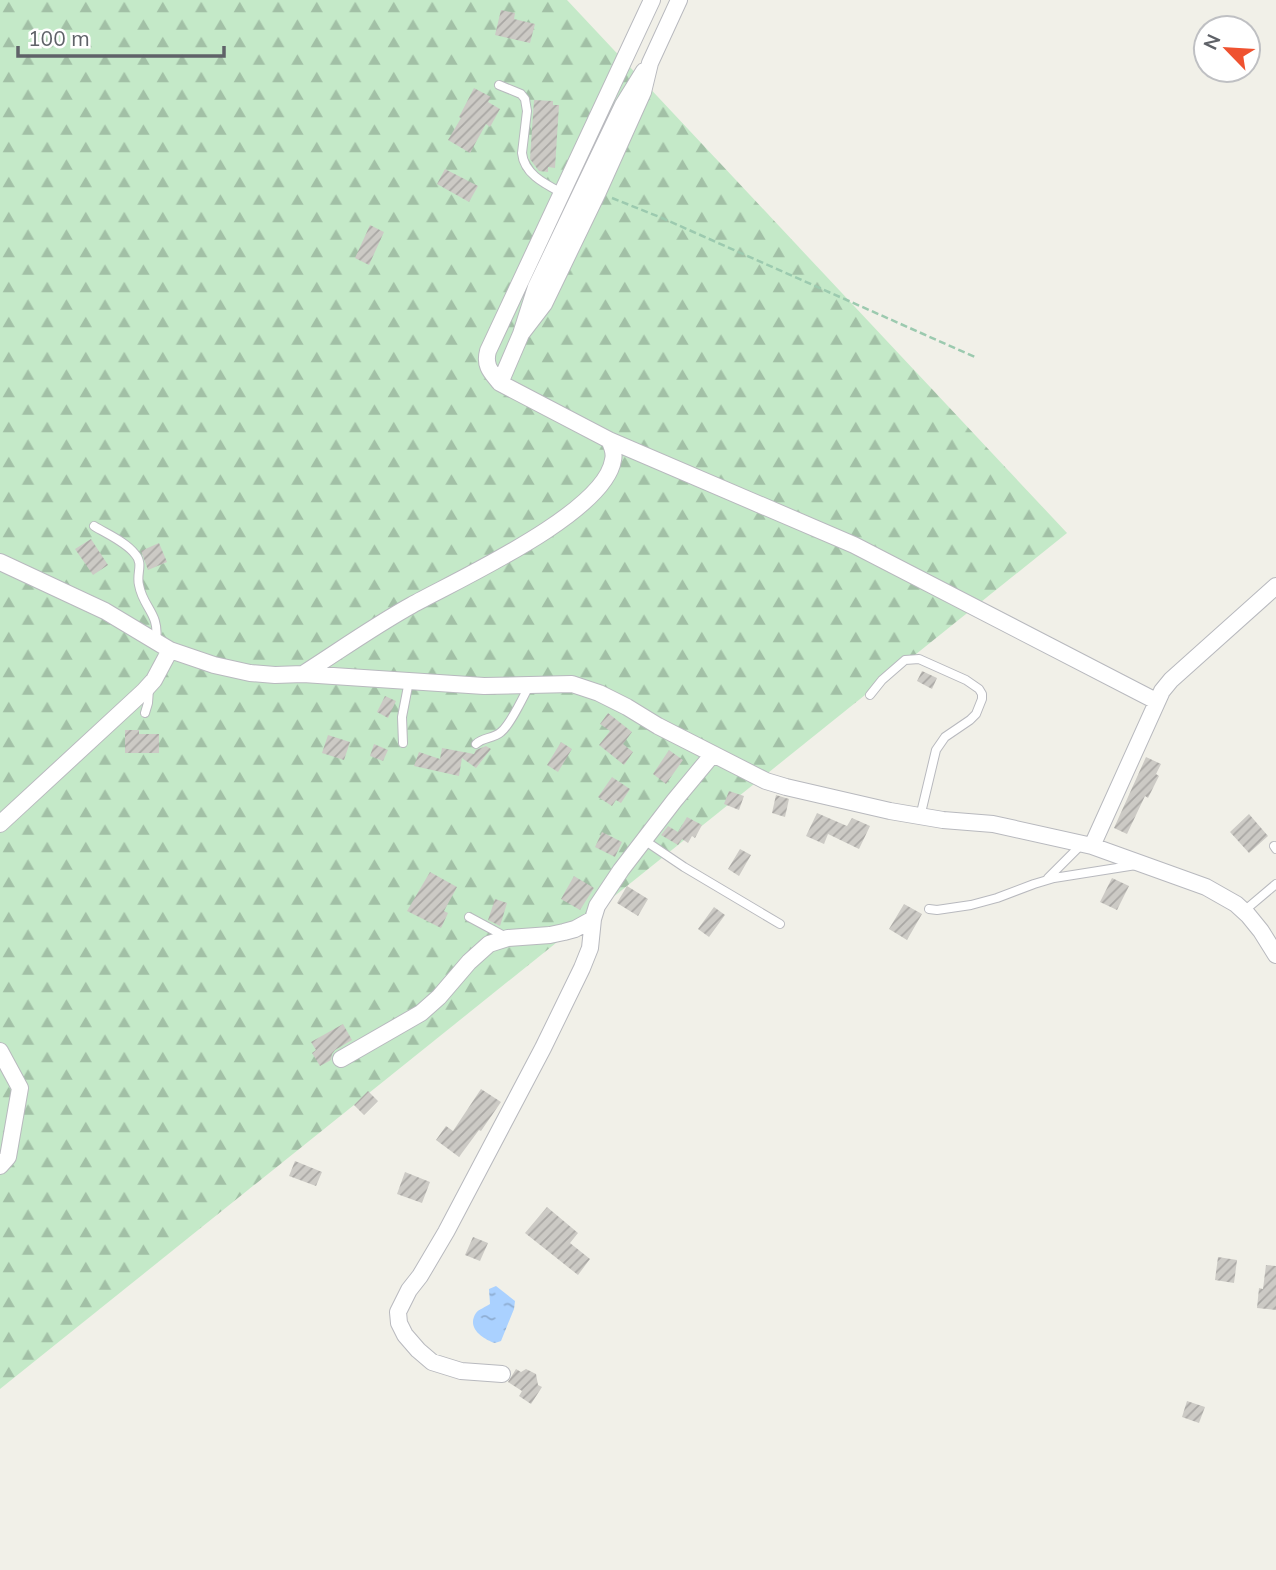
<svg xmlns="http://www.w3.org/2000/svg" width="1276" height="1570" viewBox="0 0 1276 1570" font-family="Mulish,sans-serif">
  <style>
    .forest { fill: url(#forest-firs) }
    .water { fill: url(#water-ripples) }
    .building { fill: url(#building-hatch) }
    .lines { fill: none; stroke-linecap: round; stroke-linejoin: round }
    .service-casing { stroke: #b8b9be; stroke-width: 10 }
    .minor-casing { stroke: #b8b9be; stroke-width: 18 }
    .path { stroke: #9ccaaf; stroke-width: 2.5; stroke-dasharray: 7 3.5; stroke-linecap: butt }
    .service { stroke: #fff; stroke-width: 8 }
    .minor { stroke: #fff; stroke-width: 16 }
  </style>
  <defs>
    <pattern id="forest-firs" width="22" height="20" patternUnits="userSpaceOnUse" patternTransform="scale(1.75)"><rect width="22" height="20" fill="#c4e9c8"/><path d="M5 1l3.5 6h-7zM16 11l3.5 6h-7z" fill="#a2c0a6"/></pattern>
    <pattern id="water-ripples" width="26" height="14" patternUnits="userSpaceOnUse" patternTransform="scale(1.75)"><rect width="26" height="14" fill="#aad1ff"/><path d="M2 4q2-2 4 0t4 0M15 11q2-2 4 0t4 0" fill="none" stroke="#8eadd2"/></pattern>
    <pattern id="building-hatch" width="6" height="6" patternUnits="userSpaceOnUse" patternTransform="scale(1.75)"><rect width="6" height="6" fill="#cccac5"/><path d="M-1 1l2-2M0 6l6-6M5 7l2-2" fill="none" stroke="#a9a7a4"/></pattern>
  </defs>
  <rect width="100%" height="100%" fill="#f1f0e8"/>
  <path class="forest" d="M0 0H567L1067 533 0 1389Z"/>
  <path class="water" d="M496 1286 515 1301 514 1309 501 1341 495 1343C483 1339 466 1328 476 1313 479 1309 486 1307 490 1304L489 1289Z"/>
  <path class="building" d="M501 10 515 13 514 19 535 24 530 43 495 35Z
    M474 88 491 97 488 102 500 109 490 127 486 124 470 153 448 140 461 118 459 117Z
    M534 100 553 101V105H559L555 168 548 167V172L539 171 530 159Z
    M445 169 478 186 469 202 437 184Z
    M370 225 384 232 369 265 355 258Z
    M91 539 108 565 93 575 75 549Z
    M159 543 167 562 148 570 141 551Z
    M922 671 937 678 932 689 917 681Z
    M385 696 396 701 388 718 377 712Z
    M608 713 632 732 623 744 633 752 624 765 599 745 610 731 600 724Z
    M125 730H139V734H159V753H125Z
    M328 735 350 742 344 760 322 753Z
    M561 742 572 749 558 772 547 765Z
    M374 744 388 750 383 761 370 756Z
    M486 746 491 749 476 768 462 758 459 776 414 766 419 752 440 759 442 748 474 754 476 750Z
    M669 750 683 760 666 784 653 774Z
    M1146 757 1161 764 1156 774 1159 776 1148 798 1145 796 1127 834 1114 828Z
    M612 777 630 789 621 803 616 800 612 806 598 797Z
    M729 791 744 796 739 810 724 804Z
    M776 795 789 799 785 817 772 813Z
    M817 813 847 826 852 818 870 826 859 849 828 834 824 844 806 836Z
    M1249 814 1268 836 1249 853 1230 832Z
    M687 817 702 825 695 838 692 836 688 843 682 839 678 845 661 835 668 826 678 832Z
    M602 832 622 842 615 857 595 847Z
    M740 849 751 855 739 876 728 869Z
    M430 872 457 887 444 911 448 913 441 928 407 911Z
    M574 876 594 888 580 910 561 899Z
    M1112 878 1129 886 1117 910 1100 902Z
    M627 886 648 899 638 916 617 903Z
    M495 899 507 903 500 926 488 920Z
    M904 904 922 914 907 940 889 929Z
    M714 907 725 915 709 937 698 929Z
    M343 1024 352 1040 335 1050 332 1054 331 1060 320 1066 312 1053 316 1050 311 1042Z
    M481 1089 501 1102 481 1131 479 1130 459 1157 436 1140 446 1126 453 1131Z
    M368 1091 378 1101 364 1115 354 1105Z
    M295 1161 322 1172 316 1186 289 1176Z
    M405 1172 430 1182 422 1203 397 1194Z
    M547 1207 578 1233 570 1243 590 1259 578 1275 525 1233Z
    M473 1237 488 1243 480 1261 465 1255Z
    M1218 1257 1237 1260 1234 1283 1215 1280Z
    M1266 1265 1276 1266V1310L1257 1308 1259 1288 1263 1289Z
    M516 1369 521 1372 526 1369 536 1374 538 1385 542 1387 531 1404 519 1396 522 1391 508 1382Z
    M1187 1401 1205 1407 1199 1423 1182 1417Z"/>
  <g class="lines">
    <g class="service-casing">
      <path id="service" d="M499 85 521 94 525 99 527 111 522 153C524 174 545 184 562 193
        M94 526C107 534 126 542 135 554 144 564 136 573 139 585 143 608 160 613 156 641
        M870 695 882 680 905 660 919 659 966 680 979 689 982 694V699L976 714 970 720 945 737 936 750 920 817
        M145 713 148 703 149 689
        M403 743 402 717 409 681
        M476 744C483 737 493 739 501 732 511 724 523 697 530 684
        M644 840 684 867 780 924
        M1274 846 1276 849
        M1048 878 1082 844
        M929 909 937 910 971 905 997 898 1034 884 1054 878 1136 865
        M1244 911 1276 884
        M469 917 508 938"/>
    </g>
    <g class="minor-casing">
      <path id="minor" d="M652 0 488 351C484 366 491 372 500 383L609 440 854 545 1156 701
        M521 334 544 304 598 192 643 92 650 63 679 0
        M500 383 521 334 536 287 623 105 644 71
        M0 562 105 611 170 650 214 665 250 673 275 675 303 674 484 686 572 684 599 693 627 707 658 726 766 781 786 787 890 811 943 820 993 824 1092 846 1206 887 1236 904 1248 915 1261 931 1276 955
        M303 674C339 651 374 626 412 605 457 580 605 513 613 460 615 453 612 446 609 440
        M0 824 144 691 154 680 170 650
        M1092 846 1162 691 1171 680 1276 586
        M0 1051 20 1088 8 1157 0 1166
        M341 1059 421 1013 439 997 469 962 489 944 508 938 550 935 564 932 575 929 593 919
        M502 1374 461 1371 432 1362 418 1350 405 1335 399 1323 398 1312 409 1290 420 1276 446 1232 543 1048 582 968 590 948 593 919 597 906 621 870 674 801 713 754"/>
    </g>
    <path class="path" d="M612 198 662 218 975 357"/>
    <use href="#service" class="service"/>
    <use href="#minor" class="minor"/>
  </g>
  <g transform="translate(1227 49) rotate(295)"><circle r="33" fill="#ffffff" stroke="#bfc0c3" stroke-width="2"/>
  <path d="M0-5L12 26L0 18L-12 26Z" fill="#ef5230"/>
  <text y="-10" font-size="19" font-weight="bold" text-anchor="middle" fill="#5f6268">N</text>
  </g>
  <path d="M18 46v10h206v-10" fill="none" stroke="#5f6268" stroke-width="3.5"/>
  <text x="28" y="46" font-size="21" fill="#5f6268" stroke="#ffffff" stroke-width="5" paint-order="stroke">100 m</text>
</svg>
